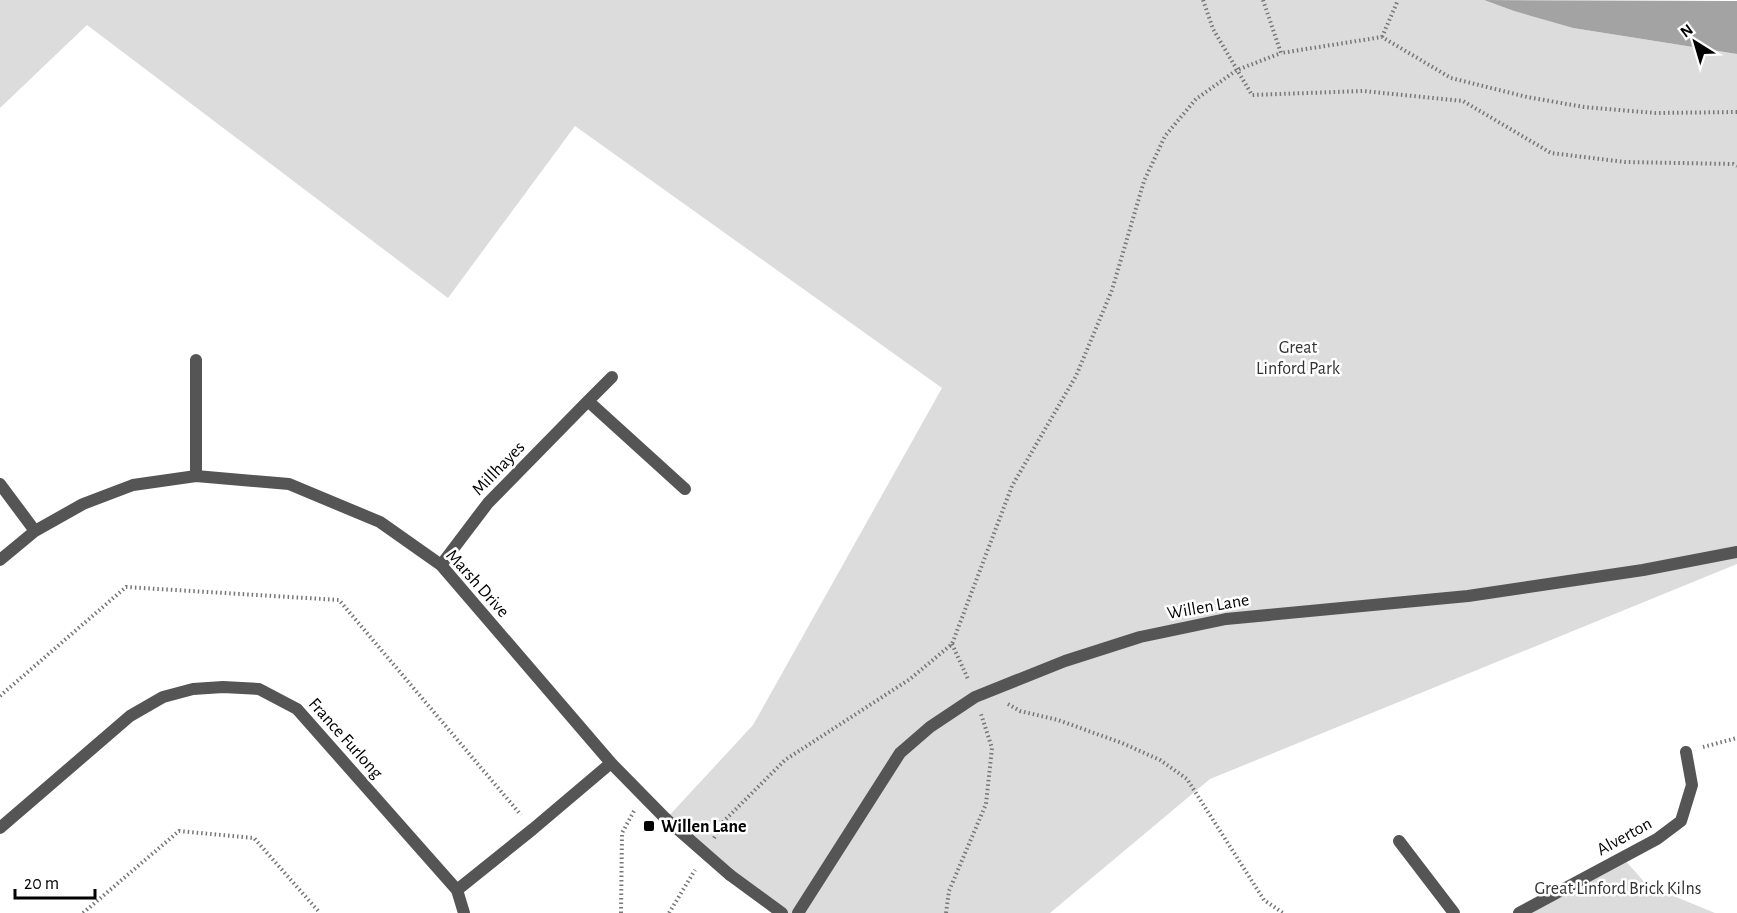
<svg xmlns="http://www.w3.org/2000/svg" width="1737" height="913" viewBox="0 0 1737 913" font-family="'Alegreya Sans',sans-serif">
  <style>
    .green { fill: #dcdcdc }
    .water { fill: #a3a3a3 }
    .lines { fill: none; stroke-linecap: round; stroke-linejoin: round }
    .path { stroke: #777; stroke-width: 4; stroke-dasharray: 1.5 3; stroke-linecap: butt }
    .minor { stroke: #555; stroke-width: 12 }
    .minor-bridge { stroke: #555; stroke-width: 12 }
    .poi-dot { fill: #000; stroke: #fff; stroke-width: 2 }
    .labels { text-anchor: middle; stroke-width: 5; stroke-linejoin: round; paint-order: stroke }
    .park-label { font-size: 18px; fill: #333; stroke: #fff }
    .street-label { font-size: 18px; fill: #000; stroke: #fff }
    .poi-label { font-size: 18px; font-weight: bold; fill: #000; stroke: #fff; text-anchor: start }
  </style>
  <rect width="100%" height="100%" fill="#fff"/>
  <path class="green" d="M0 0H1484L1514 11 1573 28 1737 54V564L1210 779 1050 913H782L666 819 753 725 942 388 575 126 448 298 87 25 0 108Z
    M1623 858 1647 885 1715 913H1519Z"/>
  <path class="water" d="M1484 0 1737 1V54L1573 28 1514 11Z"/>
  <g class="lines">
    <path class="path" d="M1203 0 1213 29 1252 95 1363 91 1463 101 1551 153 1625 162 1733 164 1737 166
      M1263 0 1281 53 1382 37 1451 78 1527 97 1584 107 1656 113 1737 112
      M1382 37 1398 0
      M952 644 968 679
      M0 696 126 587 339 600 521 815
      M1008 704 1020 711 1058 720 1122 743 1160 760 1187 779 1264 900 1283 913
      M1703 747 1737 738
      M714 838 723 822 785 760 910 679 952 644 1012 486 1076 376 1112 290 1144 181 1165 136 1196 99 1237 70 1281 53
      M83 913 179 831 254 838 320 913
      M621 913 622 833 634 811
      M669 913 695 870
      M946 913 949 891 986 804 992 748 981 714"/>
    <path class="minor" d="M196 360V476
      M588 401 612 377
      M0 484 35 531
      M0 560 35 531 83 504 133 485 196 476 289 484 380 522 441 565 611 763 666 819
      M441 565 488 503 588 401 685 489
      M0 828 130 716 163 697 193 689 223 687 259 689 297 709 457 890 533 829 611 763
      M1399 841 1454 913
      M730 875 782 913
      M457 890 464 913
      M798 913 900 753 930 727 975 697 1065 661 1140 637 1226 619 1468 596 1643 570 1737 552
      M1519 913 1657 839 1681 821 1692 785 1686 752"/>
    <path class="minor-bridge" d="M666 819 730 875"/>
  </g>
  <rect class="poi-dot" x="643" y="820" width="12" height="12" rx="3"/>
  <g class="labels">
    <g class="park-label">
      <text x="1298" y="353">Great<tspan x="1298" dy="21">Linford Park</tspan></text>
      <text x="1618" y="894">Great Linford Brick Kilns</text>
    </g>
    <g class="street-label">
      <text transform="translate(498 468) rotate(-46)" y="6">Millhayes</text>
      <text transform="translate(478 583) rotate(48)" y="6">Marsh Drive</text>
      <text transform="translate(1208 606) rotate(-10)" y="6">Willen Lane</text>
      <text transform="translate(346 738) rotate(48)" y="6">France Furlong</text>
      <text transform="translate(1624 836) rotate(-29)" y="6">Alverton</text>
    </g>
    <g class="poi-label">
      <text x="661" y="832">Willen Lane</text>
    </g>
  </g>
  <g transform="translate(1695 42) rotate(323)" stroke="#ffffff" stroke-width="4.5" paint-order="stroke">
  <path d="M0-4.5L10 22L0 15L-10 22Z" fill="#000000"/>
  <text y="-9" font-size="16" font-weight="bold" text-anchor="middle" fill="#000000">N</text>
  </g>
  <path d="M15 889v9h80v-9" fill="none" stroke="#000000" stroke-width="3"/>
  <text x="24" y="889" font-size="18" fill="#000000" stroke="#ffffff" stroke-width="4.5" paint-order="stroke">20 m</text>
</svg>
